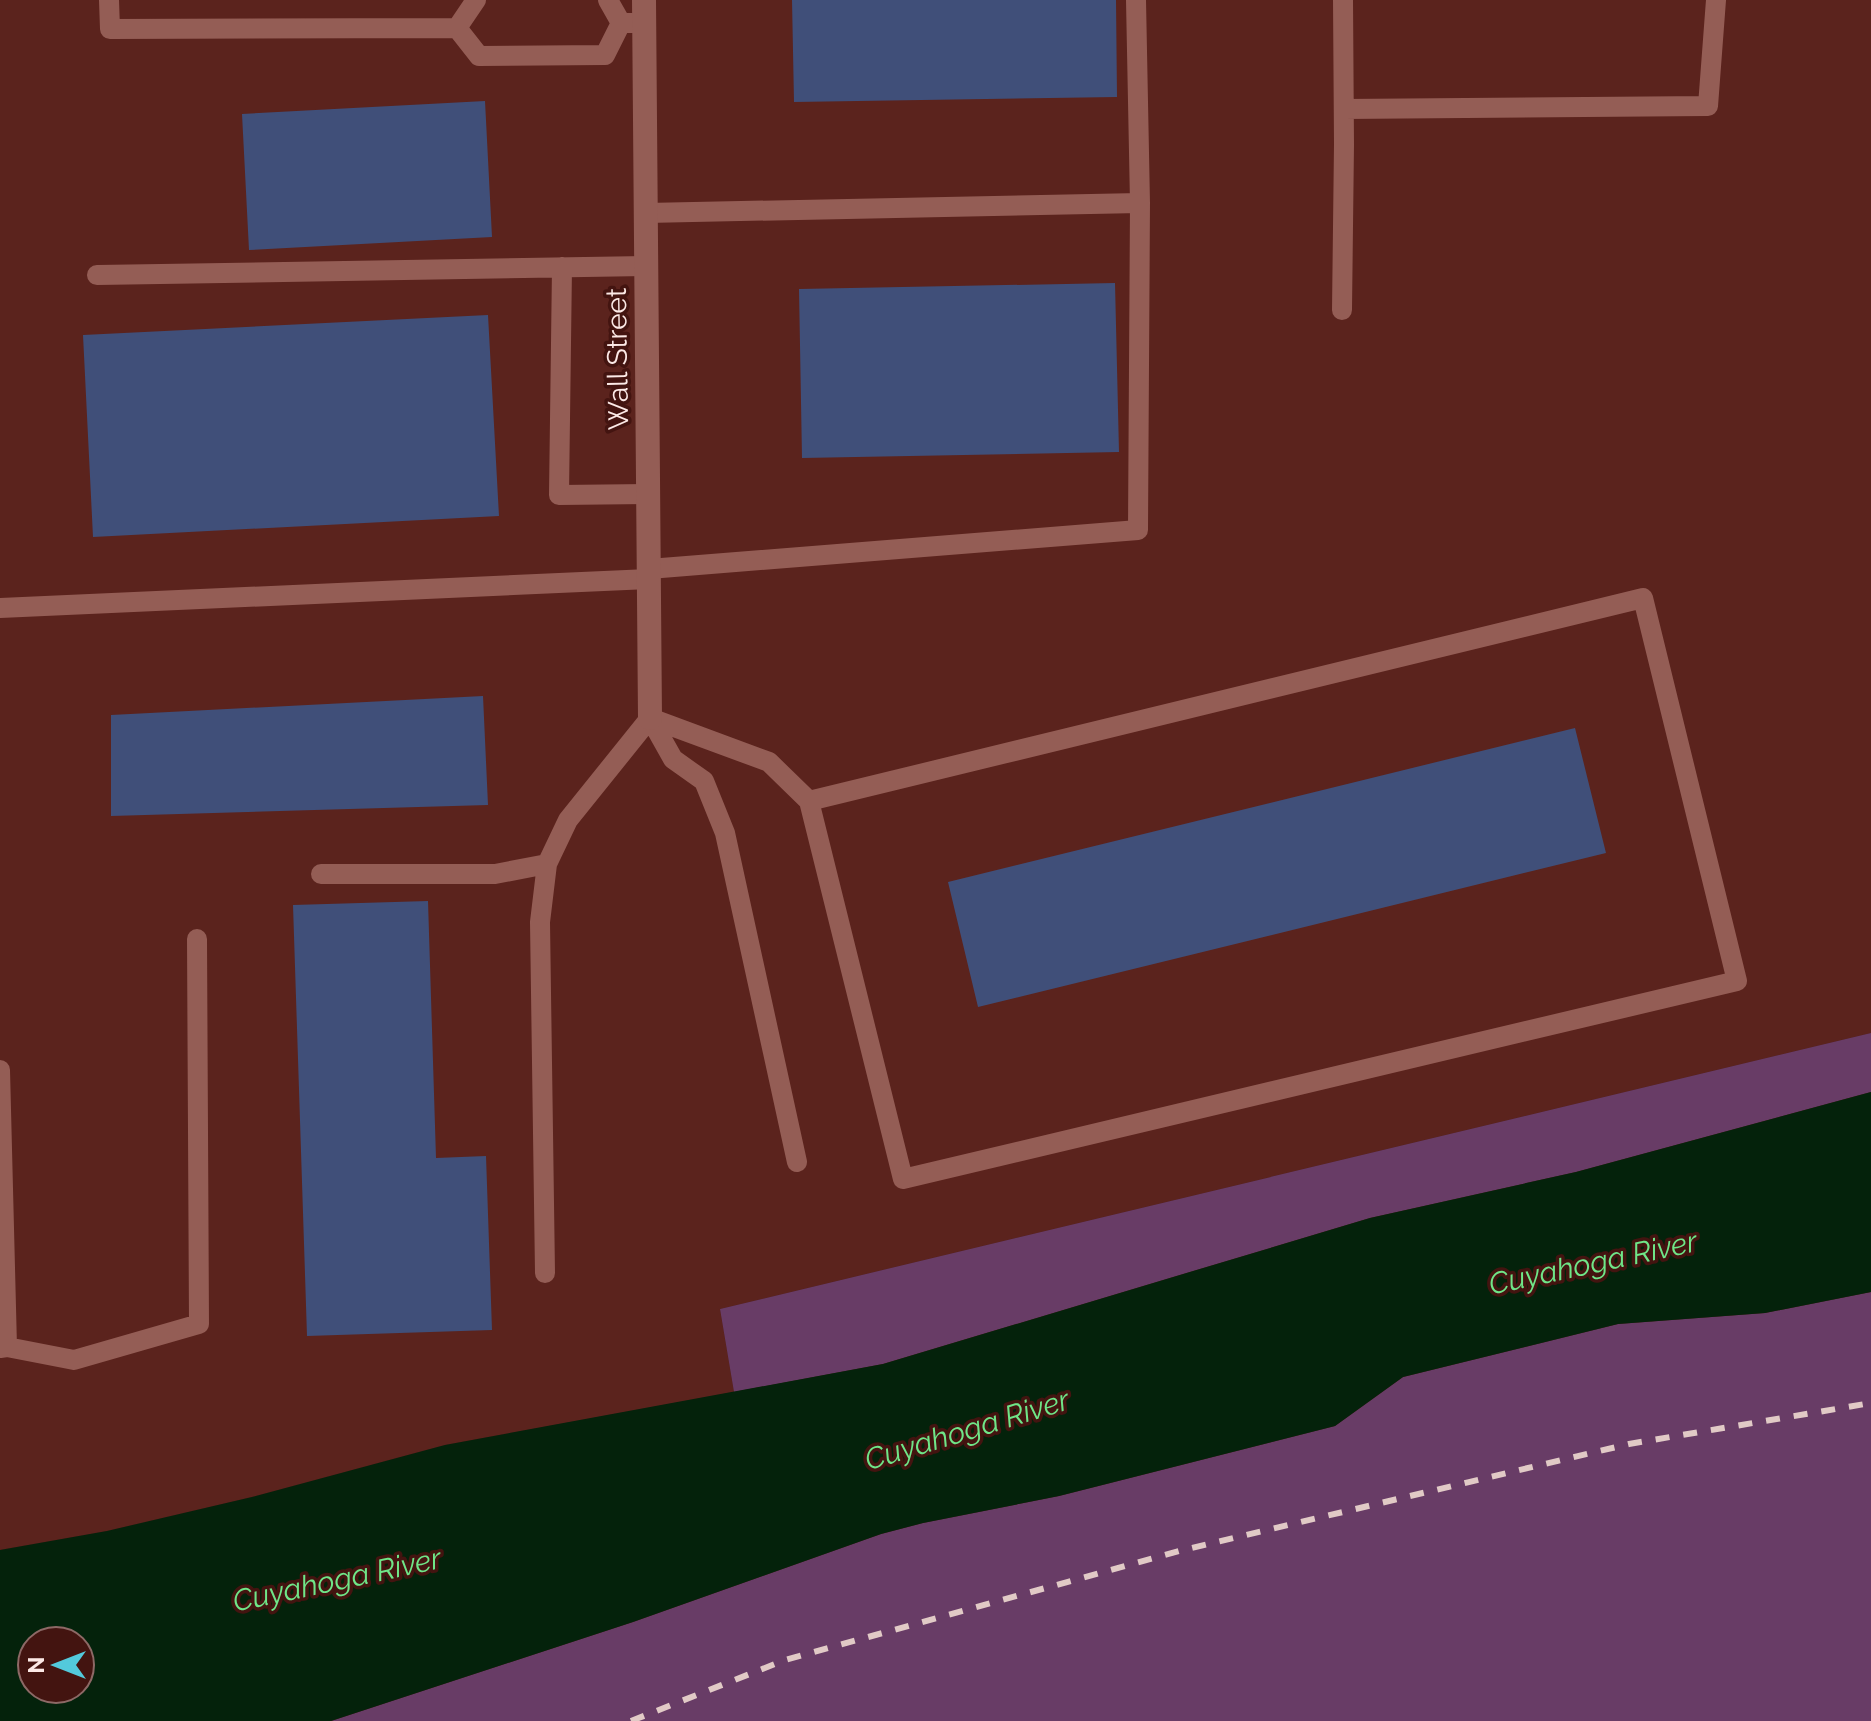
<svg xmlns="http://www.w3.org/2000/svg" width="1871" height="1721" viewBox="0 0 1871 1721" font-family="Raleway,sans-serif">
  <style>
    .built { fill: #5b231d }
    .green { fill: #683c66 }
    .water { fill: #04220b; fill-rule: evenodd }
    .building { fill: #404f79 }
    .lines { fill: none; stroke-linecap: round; stroke-linejoin: round }
    .lane { stroke: #945d55; stroke-width: 20 }
    .street { stroke: #945d55; stroke-width: 24 }
    .rail { stroke: #e1cac6; stroke-width: 6; stroke-dasharray: 14 14; stroke-linecap: butt }
    .labels { text-anchor: middle; stroke-width: 7; stroke-linejoin: round; paint-order: stroke }
    .street-label { font-size: 28px; fill: #fce9e6; stroke: #431410 }
    .water-label { font-size: 30px; font-style: italic; fill: #6fe688; stroke: #431410 }
  </style>
  <rect width="100%" height="100%" fill="#4e1f19"/>
  <path class="built" d="M0 0H1871V1033L720 1309 734 1392 445 1445 252 1497 107 1531 0 1550Z"/>
  <path class="green" d="M1871 1033V1092L1576 1172 1370 1218 883 1364 734 1392 720 1309Z
    M1871 1292V1721H331L633 1622 881 1534 923 1523 1059 1496 1335 1426 1403 1377 1618 1324 1765 1313Z"/>
  <path class="water" d="M1871 1092V1292L1765 1313 1618 1324 1403 1377 1335 1426 1059 1496 923 1523 881 1534 633 1622 331 1721H0V1550L107 1531 252 1497 445 1445 883 1364 1370 1218 1576 1172ZM32 1641H80V1689H32Z"/>
  <path class="building" d="M792 0H1116L1117 97 794 102Z
    M485 101 492 237 249 250 242 114Z
    M1115 283 1119 452 802 458 799 289Z
    M488 315 499 516 93 537 83 335Z
    M483 696 488 805 111 816V715Z
    M1575 728 1606 853 978 1007 948 882Z
    M428 901 436 1158 486 1156 492 1330 307 1336 293 905Z"/>
  <g class="lines">
    <path class="lane" d="M109 0 110 29 457 28 479 56 605 55 621 23H644
      M608 0 621 23
      M457 28 476 0
      M1344 109 1708 106 1716 0
      M646 213 1140 203 1136 0
      M562 267 559 495 648 494
      M97 275 646 266
      M1342 310 1344 144 1343 0
      M649 569 1138 530 1140 203
      M0 608 649 579
      M650 718 769 762 809 801 903 1179 1737 981 1643 598 809 801
      M650 718 673 759 704 781 725 833 797 1162
      M321 874H495L547 864
      M0 1070 7 1347 0 1348
      M545 1273 540 922 547 864 568 820 650 718
      M7 1347 74 1360 199 1324 197 939"/>
    <path class="street" d="M644 0 650 718"/>
    <path class="rail" d="M631 1721 785 1660 1183 1550 1629 1444 1871 1403"/>
  </g>
  <g class="labels">
    <g class="street-label">
      <text transform="translate(617 359) rotate(-91)" y="10">Wall Street</text>
    </g>
    <g class="water-label">
      <text transform="translate(1593 1263) rotate(-12)" y="10">Cuyahoga River</text>
      <text transform="translate(967 1430) rotate(-17)" y="10">Cuyahoga River</text>
      <text transform="translate(337 1580) rotate(-12)" y="10">Cuyahoga River</text>
    </g>
  </g>
  <g transform="translate(56 1665) rotate(270)"><circle r="38" fill="#431410" stroke="#8d6966" stroke-width="2"/>
  <path d="M0-6L14 30L0 20L-14 30Z" fill="#53cadc"/>
  <text y="-12" font-size="22" font-weight="bold" text-anchor="middle" fill="#fce9e6">N</text>
  </g>
</svg>
